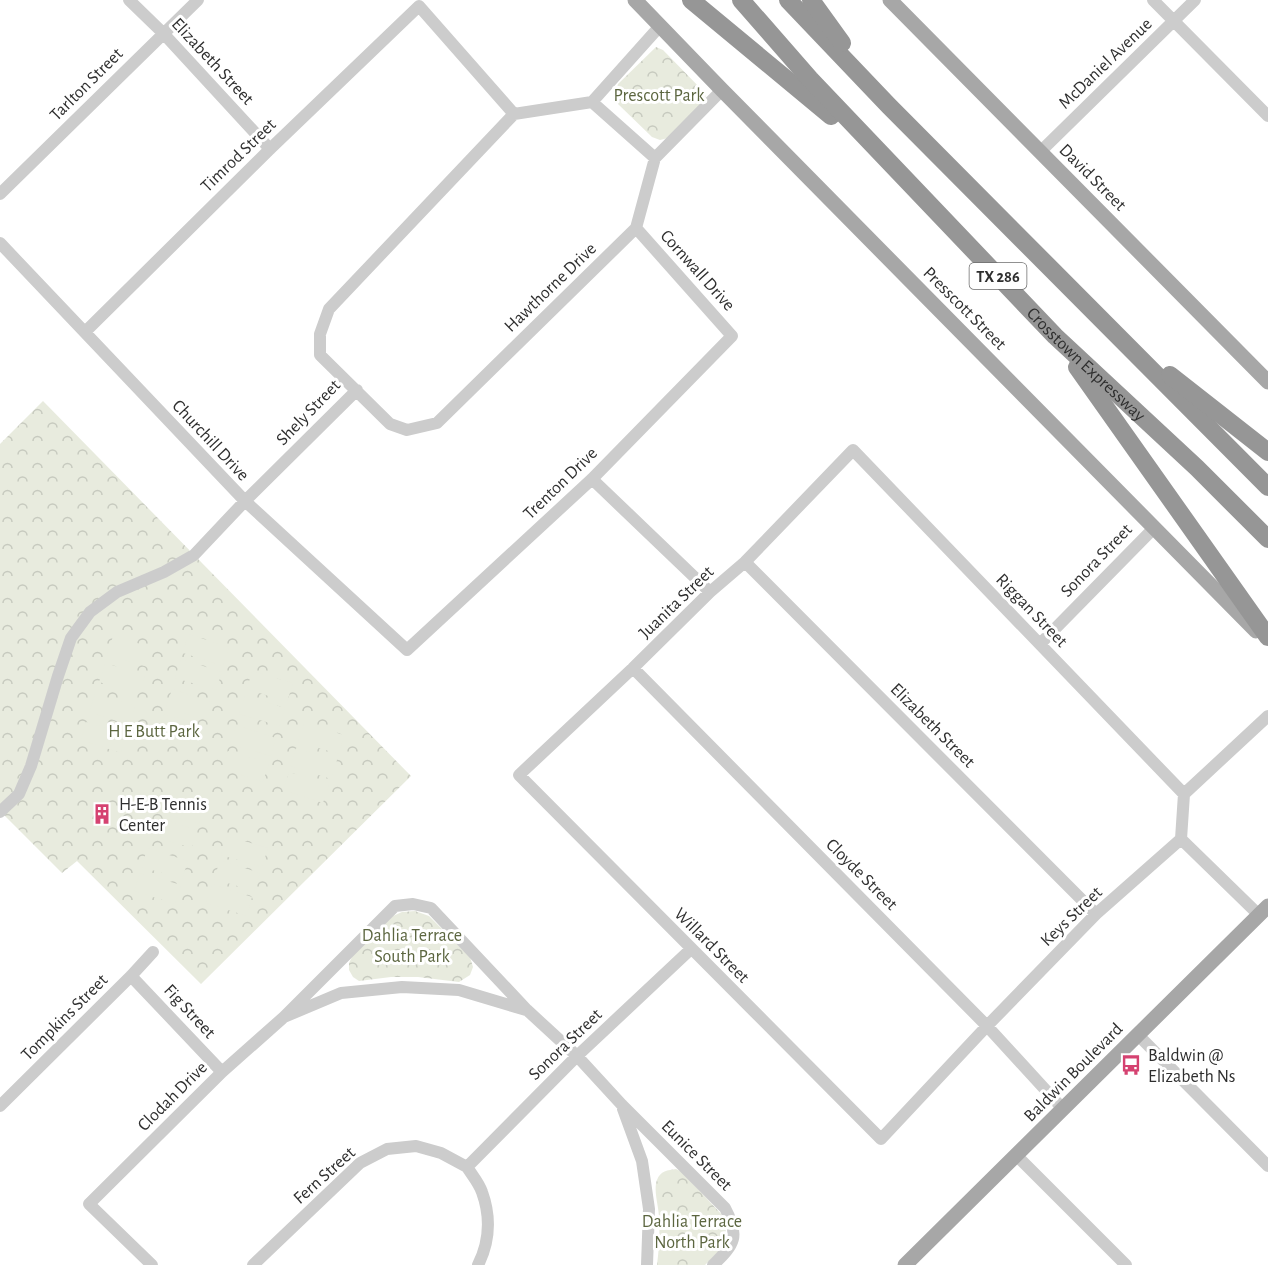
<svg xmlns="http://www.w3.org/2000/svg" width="1268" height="1265" viewBox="0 0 1268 1265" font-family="'Alegreya Sans',sans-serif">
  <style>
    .forest { fill: url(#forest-crowns) }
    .pitch { fill: #e8ebde }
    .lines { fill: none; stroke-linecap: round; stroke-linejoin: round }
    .minor { stroke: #ccc; stroke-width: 12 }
    .major { stroke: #a7a7a7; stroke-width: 15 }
    .highway { stroke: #969696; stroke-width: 18 }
    .labels { text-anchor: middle; stroke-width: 6; stroke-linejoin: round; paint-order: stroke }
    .shield { fill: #fff; stroke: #6d6d6d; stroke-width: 1.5 }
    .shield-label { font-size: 16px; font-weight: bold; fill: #2f2f2f }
    .street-label { font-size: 18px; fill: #2f2f2f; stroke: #fff }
    .park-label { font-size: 18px; fill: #5c6640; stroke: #fff }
    .poi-label { font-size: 18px; fill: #2f2f2f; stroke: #fff; text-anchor: start }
  </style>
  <defs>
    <pattern id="forest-crowns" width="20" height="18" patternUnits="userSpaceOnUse" patternTransform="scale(1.5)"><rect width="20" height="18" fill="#e8ebde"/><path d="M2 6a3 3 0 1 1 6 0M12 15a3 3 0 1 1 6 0" fill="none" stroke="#c7cabf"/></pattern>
  </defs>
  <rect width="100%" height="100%" fill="#fff"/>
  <path class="forest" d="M656 47 663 50 705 93 706 101 668 138 660 140 652 137 618 104 615 95 618 84Z
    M43 401 411 776 201 984 77 861 62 873 0 811V444Z
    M415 911 429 916 470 957 473 967 470 975 459 982 418 977H391L359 981 353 977 349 970V963L353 955 393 916 402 912Z
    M676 1169 682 1172 723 1216 726 1228 725 1239 720 1250 705 1265H657C659 1249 660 1234 659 1218 659 1206 653 1191 657 1180 660 1171 668 1170 676 1169Z"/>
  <path class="pitch" d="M188 634 229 647 223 666 183 653Z
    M113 636 153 648 148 667 107 655Z
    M181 659 222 672 216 690 175 678Z
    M105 663 145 675 139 694 99 682Z
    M252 671 293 683 287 702 247 689Z
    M172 689 212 702 207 720 166 708Z
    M95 694 135 706 129 725 89 712Z
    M245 695 285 708 280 726 239 714Z
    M164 714 205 726 199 745 159 732Z
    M86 722 127 734 121 753 81 740Z
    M304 723 344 735 339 754 298 742Z
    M236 725 276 738 271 756 230 744Z
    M296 748 337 760 331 779 290 766Z
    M228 751 269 763 263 782 223 769Z
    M289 772 329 784 323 803 283 790Z
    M164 793 205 805 199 824 158 812Z
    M157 817 197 830 192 848 151 836Z
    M227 836 268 848 262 867 221 855Z
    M147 848 188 861 182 879 142 867Z
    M220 860 260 873 254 891 214 879Z
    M140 873 181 885 175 904 134 891Z
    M212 884 252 897 247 916 206 903Z"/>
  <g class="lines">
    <path class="minor" d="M129 0 163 33 270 149
      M1153 0 1268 116
      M660 26 592 102 514 114 329 309 320 334V355L390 424 407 430 437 423 636 228 655 158 722 90
      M592 102 655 158
      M1040 152 1195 0
      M0 194 198 0
      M0 243 245 501 407 650 592 479 732 336 636 228
      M85 332 270 149 419 6 514 114
      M592 479 710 592
      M745 562 1096 914
      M1040 644 1154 528
      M633 668 987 1026 1063 1109
      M1184 794 853 450 745 562 710 592 633 668 519 775 881 1139 987 1026 1096 914 1181 839 1184 794 1268 716
      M0 812 19 794 31 766 58 676 71 638 90 612 117 592 164 572 194 555 245 501 357 390
      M1181 839 1259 915
      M131 976 222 1072
      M284 1017 395 906 413 904 431 908 527 1010 577 1056 622 1105 725 1208C740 1236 735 1244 713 1265
      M1138 1035 1268 1166
      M0 1106 131 976 153 952
      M623 1109 642 1161 649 1209 647 1265
      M1016 1155 1126 1265
      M467 1167 577 1056 691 949
      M467 1167C472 1175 479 1183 482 1192 491 1217 490 1241 478 1265
      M152 1265 89 1204 222 1072 284 1017 341 993 402 987 459 990 526 1010
      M253 1265 360 1163 387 1149 416 1146 441 1153 467 1167"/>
    <path class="major" d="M635 0 722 90 1256 631
      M890 0 1268 382
      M905 1265 1268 906"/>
    <g class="highway">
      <path d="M691 0 831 116"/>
      <path id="s1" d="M741 0 810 79 1055 336 1197 468 1268 539"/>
      <path d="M788 0 889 106 1268 487"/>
      <path d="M811 0 842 43"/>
      <path d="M1077 367 1268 637"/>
      <path d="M1170 375 1268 452"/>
    </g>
  </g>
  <defs>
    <g id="building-bare" transform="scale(1.62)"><path d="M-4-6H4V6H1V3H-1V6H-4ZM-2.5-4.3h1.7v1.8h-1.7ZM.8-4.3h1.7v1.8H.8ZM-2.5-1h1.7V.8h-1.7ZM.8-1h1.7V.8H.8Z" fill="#d54271" stroke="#fff" stroke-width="2.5" paint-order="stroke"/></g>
    <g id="bus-bare" transform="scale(1.62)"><path d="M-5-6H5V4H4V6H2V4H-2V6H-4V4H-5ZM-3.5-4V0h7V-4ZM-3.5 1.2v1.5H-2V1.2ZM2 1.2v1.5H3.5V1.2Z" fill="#d54271" stroke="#fff" stroke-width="2.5" paint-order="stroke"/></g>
  </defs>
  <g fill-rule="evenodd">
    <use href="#building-bare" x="102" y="814"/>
    <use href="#bus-bare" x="1131" y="1065"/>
  </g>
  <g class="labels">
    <rect class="shield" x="969.5" y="263" width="57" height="26" rx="4.5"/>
    <g class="shield-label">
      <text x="998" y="282">TX 286</text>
    </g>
    <g class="street-label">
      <text transform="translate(213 61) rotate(47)" y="6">Elizabeth Street</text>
      <text transform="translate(1105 63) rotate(-44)" y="6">McDaniel Avenue</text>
      <text transform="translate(86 84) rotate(-45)" y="6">Tarlton Street</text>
      <text transform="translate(238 155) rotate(-44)" y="6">Timrod Street</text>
      <text transform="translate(1093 177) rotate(45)" y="6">David Street</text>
      <text transform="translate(698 270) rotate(48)" y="6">Cornwall Drive</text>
      <text transform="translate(550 287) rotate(-44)" y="6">Hawthorne Drive</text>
      <text transform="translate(965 308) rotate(45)" y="6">Presscott Street</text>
      <text dy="6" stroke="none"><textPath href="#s1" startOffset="502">Crosstown Expressway</textPath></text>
      <text transform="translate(308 412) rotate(-46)" y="6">Shely Street</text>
      <text transform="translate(211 440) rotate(47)" y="6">Churchill Drive</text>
      <text transform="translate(560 483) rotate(-44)" y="6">Trenton Drive</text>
      <text transform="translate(1096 560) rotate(-46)" y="6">Sonora Street</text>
      <text transform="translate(676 602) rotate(-44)" y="6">Juanita Street</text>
      <text transform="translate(1032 610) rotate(46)" y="6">Riggan Street</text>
      <text transform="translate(933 725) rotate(45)" y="6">Elizabeth Street</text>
      <text transform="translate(862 874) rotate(45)" y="6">Cloyde Street</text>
      <text transform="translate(1071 916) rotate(-44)" y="6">Keys Street</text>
      <text transform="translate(712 945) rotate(45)" y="6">Willard Street</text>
      <text transform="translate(190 1011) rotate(47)" y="6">Fig Street</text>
      <text transform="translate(64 1017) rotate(-45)" y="6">Tompkins Street</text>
      <text transform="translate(565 1044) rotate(-44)" y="6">Sonora Street</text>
      <text transform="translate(1073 1072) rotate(-45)" y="6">Baldwin Boulevard</text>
      <text transform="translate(172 1096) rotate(-45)" y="6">Clodah Drive</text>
      <text transform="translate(697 1155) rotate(45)" y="6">Eunice Street</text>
      <text transform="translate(324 1175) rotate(-42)" y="6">Fern Street</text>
    </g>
    <g class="park-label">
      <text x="659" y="101">Prescott Park</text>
      <text x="154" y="737">H E Butt Park</text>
      <text x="412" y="941">Dahlia Terrace<tspan x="412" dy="21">South Park</tspan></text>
      <text x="692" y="1227">Dahlia Terrace<tspan x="692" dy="21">North Park</tspan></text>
    </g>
    <g class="poi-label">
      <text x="119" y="810">H-E-B Tennis<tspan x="119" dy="21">Center</tspan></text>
      <text x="1148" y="1061">Baldwin @<tspan x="1148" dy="21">Elizabeth Ns</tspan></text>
    </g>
  </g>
</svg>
